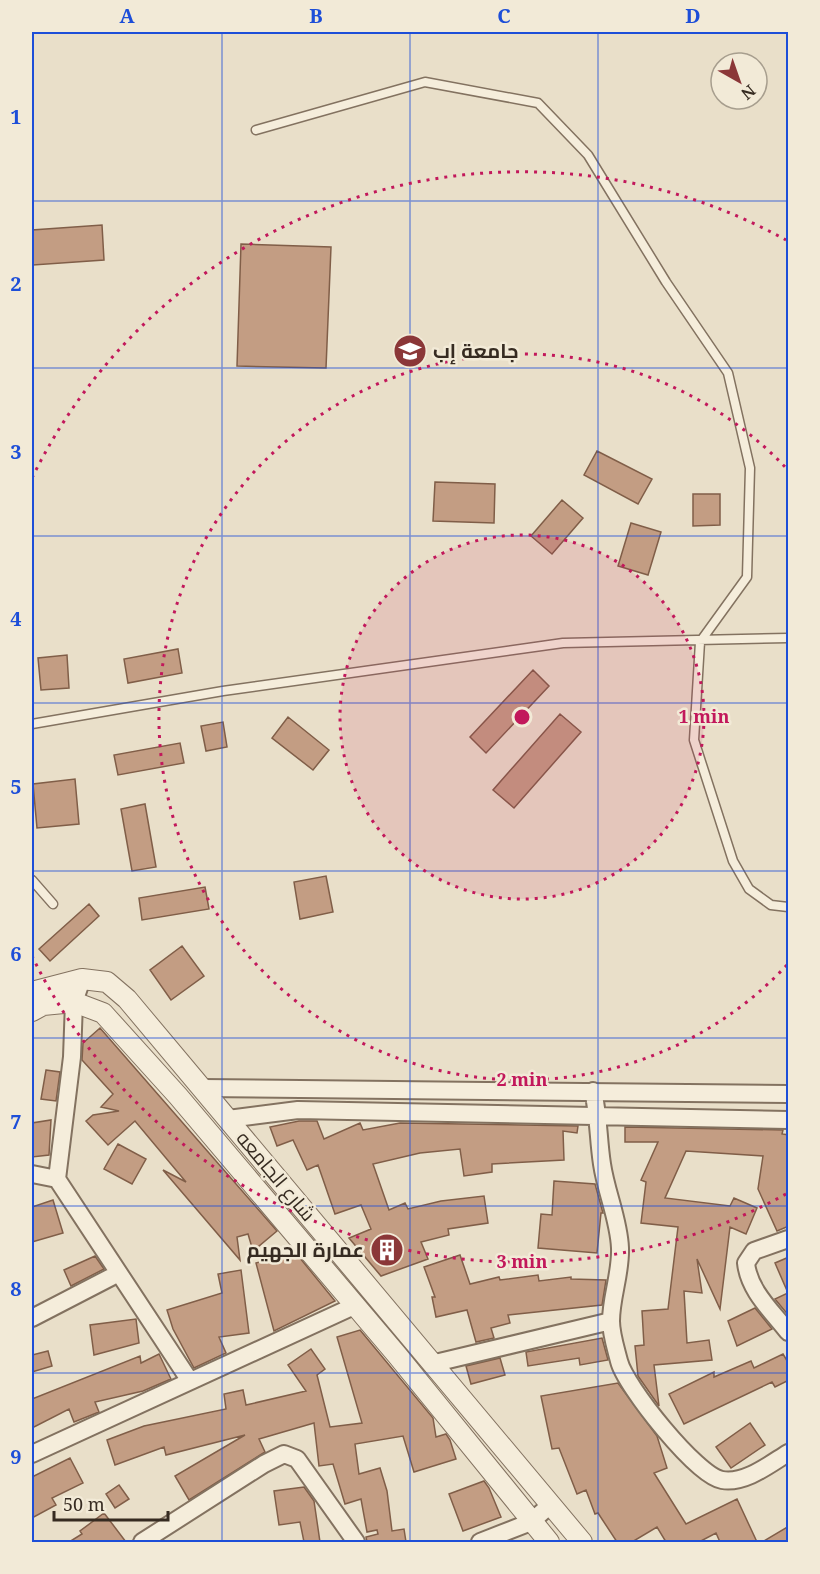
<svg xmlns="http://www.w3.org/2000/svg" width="820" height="1574" viewBox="0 0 820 1574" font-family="'Noto Serif',Cairo,serif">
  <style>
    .building { fill: #c39d83; stroke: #805e48; stroke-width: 1.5 }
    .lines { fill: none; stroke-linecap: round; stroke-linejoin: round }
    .service-casing { stroke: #837260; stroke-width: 11 }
    .minor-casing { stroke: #837260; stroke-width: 20 }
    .tertiary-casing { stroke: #837260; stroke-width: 22 }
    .service { stroke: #f5eddb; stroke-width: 8 }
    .minor { stroke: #f5eddb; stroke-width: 16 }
    .tertiary { stroke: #f5eddb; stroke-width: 20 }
    .grid { fill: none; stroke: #1d4ed8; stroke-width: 1.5; stroke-opacity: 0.55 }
    .ring { fill: none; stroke: #c2185b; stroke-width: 3; stroke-dasharray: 3 6 }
    .labels { text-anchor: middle; stroke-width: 5; stroke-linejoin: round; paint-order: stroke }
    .poi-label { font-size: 20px; font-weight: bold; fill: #362b21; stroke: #f2ead7; text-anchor: start }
    .street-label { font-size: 20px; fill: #362b21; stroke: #f2ead7 }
    .centre { fill: #c2185b; stroke: #f2ead7; stroke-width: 3 }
    .ring-label { font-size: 18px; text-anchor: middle; font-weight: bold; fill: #c2185b; stroke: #f2ead7; stroke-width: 5; stroke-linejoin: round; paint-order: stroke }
    .neatline { fill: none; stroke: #1d4ed8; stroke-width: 2 }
    .grid-label { font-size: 20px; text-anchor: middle; font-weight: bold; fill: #1d4ed8 }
  </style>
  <rect width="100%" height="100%" fill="#e9dfc9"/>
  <path class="building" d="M102 225 104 260 33 265 32 230Z
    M241 244 331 247 326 368 237 366Z
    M597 451 652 479 638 504 584 475Z
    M435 482 495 484 494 523 433 521Z
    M693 494H720V525L693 526Z
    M562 500 583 518 552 554 531 536Z
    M631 523 661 532 648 575 618 566Z
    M178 649 182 673 128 683 124 659Z
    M67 655 69 688 41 690 38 658Z
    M533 670 549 686 486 753 470 737Z
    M560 714 581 732 514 808 493 790Z
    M288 717 329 750 313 770 272 738Z
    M223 722 227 747 206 751 201 726Z
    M180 743 184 763 118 775 114 755Z
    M75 779 79 824 37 828 33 784Z
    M145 804 156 867 132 871 121 809Z
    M326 876 333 912 300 919 294 882Z
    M205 887 209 909 142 920 139 898Z
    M89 904 99 916 50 961 39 949Z
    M182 946 204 976 171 1000 150 970Z
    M100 1028 277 1231 253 1251 248 1234 237 1237 240 1260 163 1170 186 1182 135 1121 108 1145 86 1121 93 1115 119 1111 101 1107 113 1094 82 1060 83 1043Z
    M46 1070 60 1072 56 1101 41 1099Z
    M51 1120 49 1155 32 1157V1123Z
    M299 1121H317L324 1139 360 1123 363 1130 400 1123 578 1126 577 1133 563 1131 564 1160 492 1164V1172L464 1176 460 1149 420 1153 373 1164 389 1210 405 1203 408 1209 441 1201 484 1196 488 1223 448 1229 449 1235 421 1242 428 1259 381 1276 349 1238 371 1229 361 1205 335 1214 318 1165 307 1170 293 1140 277 1146 270 1127Z
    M625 1127 783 1130 782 1134 789 1135V1226L777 1231 758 1189 763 1156 686 1151 665 1198 730 1206 734 1198 757 1208 746 1234 730 1227 720 1309 697 1259 702 1293 684 1291 687 1343 709 1340 712 1360 654 1365 659 1406 638 1376 635 1346 644 1345 642 1311 668 1309 678 1227 641 1223 646 1182 641 1180 658 1142H625Z
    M118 1144 146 1159 132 1184 104 1169Z
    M554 1181 595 1184 603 1213H601L597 1253 538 1248 541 1214 552 1215Z
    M53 1200 63 1233 32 1242V1207Z
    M295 1252 335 1301 274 1331 256 1263Z
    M460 1255 470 1284 499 1277 500 1280 538 1275 539 1281 571 1277V1279L606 1280 602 1305 508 1315 510 1323 491 1328 494 1338 476 1342 467 1310 436 1317 432 1297H435L424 1267Z
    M95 1256 104 1269 71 1286 64 1270Z
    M789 1257V1316L775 1299 788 1293 775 1263Z
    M241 1270 249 1333 219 1337 226 1353 194 1368 173 1329 167 1310 222 1293 218 1274Z
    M755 1308 772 1329 737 1346 728 1321Z
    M136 1319 139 1343 94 1355 90 1325Z
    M360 1330 433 1418 436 1437 446 1434 450 1440 456 1459 414 1472 403 1436 355 1444 359 1474 380 1468 387 1491 392 1531 404 1529 406 1542H367L366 1537 378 1534 377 1530 367 1532 361 1499 345 1504 333 1464 319 1466 314 1423 259 1439 265 1452 189 1500 175 1476 245 1435 166 1455 164 1447 115 1465 107 1440 144 1426 226 1409 224 1394 243 1390 246 1405 306 1391 288 1365 311 1349 325 1369 317 1375 330 1427 362 1423 337 1337Z
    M602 1338 608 1360 580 1365 579 1358 528 1366 526 1352Z
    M48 1351 52 1366 32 1372V1355Z
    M159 1354 171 1379 143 1391 95 1402 99 1412 74 1422 69 1409 32 1428V1399L140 1356 141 1363Z
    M783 1354 789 1364V1380L775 1387 772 1382 684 1424 669 1394 714 1372V1377L751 1361 754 1368Z
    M500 1358 505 1375 471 1384 466 1366Z
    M618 1383 657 1436 667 1468 654 1473 686 1524 737 1499 757 1542H720L716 1533 699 1542H666L657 1527 632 1542H617L598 1513 595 1514 586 1490 577 1494 559 1448 552 1449 541 1396Z
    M750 1423 765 1445 731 1468 716 1447Z
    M70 1458 83 1483 52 1498 56 1505 32 1518V1477Z
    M484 1481 489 1488 501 1517 463 1531 449 1494Z
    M119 1485 129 1499 115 1508 106 1494Z
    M304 1487 314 1501 320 1542H304L300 1522 279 1525 274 1491Z
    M104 1513 126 1542H69L82 1534 80 1531Z
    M789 1526V1542H762Z"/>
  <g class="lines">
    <g class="service-casing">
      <path id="service" d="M256 130 425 82 538 103 588 155 666 282 728 373 750 468 747 577 700 642 694 740 733 861 749 889 771 905 788 907
        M32 724 223 691 563 643 788 638
        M32 880 53 904"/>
    </g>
    <g class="minor-casing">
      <path id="minor" d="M82 979 74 1002 72 1057 57 1179 190 1381
        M202 1088 788 1094
        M593 1091C599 1117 598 1138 602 1164 606 1192 619 1220 620 1248 621 1273 611 1297 611 1321 611 1334 616 1349 619 1361 625 1386 697 1476 722 1480 745 1484 770 1464 788 1453
        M228 1119 298 1110 788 1120
        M32 1174 57 1179
        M788 1239 754 1251 746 1263C749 1291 772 1311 788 1332
        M32 1318 119 1273
        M431 1364 611 1321
        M32 1454 354 1306
        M142 1542 264 1464 284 1454 297 1459 356 1542
        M480 1542 531 1522 549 1506"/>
    </g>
    <g class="tertiary-casing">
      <path id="tertiary" d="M32 992 82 979 107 982 127 999 582 1542
        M32 1011 43 1005 74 1002 103 1013 178 1096 397 1355 549 1542"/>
    </g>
    <use href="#service" class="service"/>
    <use href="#minor" class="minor"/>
    <use href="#tertiary" class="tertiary"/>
  </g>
  <path class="grid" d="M222 32V1542M410 32V1542M598 32V1542M32 201H788M32 368H788M32 536H788M32 703H788M32 871H788M32 1038H788M32 1206H788M32 1373H788"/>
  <circle cx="522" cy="717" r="182" fill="#c2185b" fill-opacity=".12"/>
  <g class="ring">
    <circle cx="522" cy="717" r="182"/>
    <path d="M787 965A363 363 0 1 1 787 469"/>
    <path d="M786 1194A545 545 0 0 1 32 956M32 478A545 545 0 0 1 786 240"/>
  </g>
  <defs>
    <g id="university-disc" transform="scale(1.725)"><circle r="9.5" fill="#8b3738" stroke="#f2ead7"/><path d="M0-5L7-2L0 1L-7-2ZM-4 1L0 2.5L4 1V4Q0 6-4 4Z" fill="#fff"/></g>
    <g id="building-disc" transform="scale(1.725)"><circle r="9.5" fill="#8b3738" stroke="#f2ead7"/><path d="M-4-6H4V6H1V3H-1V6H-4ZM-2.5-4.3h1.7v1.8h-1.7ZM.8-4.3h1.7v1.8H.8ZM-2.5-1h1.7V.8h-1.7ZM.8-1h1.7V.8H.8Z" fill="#fff"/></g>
  </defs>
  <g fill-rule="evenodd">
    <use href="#university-disc" x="410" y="351"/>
    <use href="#building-disc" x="387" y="1250"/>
  </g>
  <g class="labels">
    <g class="poi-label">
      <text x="433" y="358">جامعة إب</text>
      <text x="364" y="1257" text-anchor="end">عمارة الجهيم</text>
    </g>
    <g class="street-label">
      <text transform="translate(276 1176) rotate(50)" y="7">شارع الجامعه</text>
    </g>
  </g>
  <circle cx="522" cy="717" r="9" class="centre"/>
  <g class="ring-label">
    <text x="704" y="723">1 min</text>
    <text x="522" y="1086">2 min</text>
    <text x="522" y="1268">3 min</text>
  </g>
  <rect width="820" height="1574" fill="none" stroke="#f2ead7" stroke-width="66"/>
  <g transform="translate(739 81) rotate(140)"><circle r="28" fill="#f2ead7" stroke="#a79e8e" stroke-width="1.5"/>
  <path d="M0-4.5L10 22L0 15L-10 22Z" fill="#8b3738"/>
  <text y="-9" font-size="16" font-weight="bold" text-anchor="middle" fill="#362b21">N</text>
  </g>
  <path d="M54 1511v9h114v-9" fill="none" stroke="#362b21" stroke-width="3"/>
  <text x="63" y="1511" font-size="18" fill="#362b21" stroke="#f2ead7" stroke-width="4.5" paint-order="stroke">50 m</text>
  <rect x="33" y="33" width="754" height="1508" class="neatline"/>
  <g class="grid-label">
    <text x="127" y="23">A</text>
    <text x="316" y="23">B</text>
    <text x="504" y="23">C</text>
    <text x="693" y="23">D</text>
    <text x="16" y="124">1</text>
    <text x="16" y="291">2</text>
    <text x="16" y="459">3</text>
    <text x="16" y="626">4</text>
    <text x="16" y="794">5</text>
    <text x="16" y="961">6</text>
    <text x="16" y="1129">7</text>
    <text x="16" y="1296">8</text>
    <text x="16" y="1464">9</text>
  </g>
</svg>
